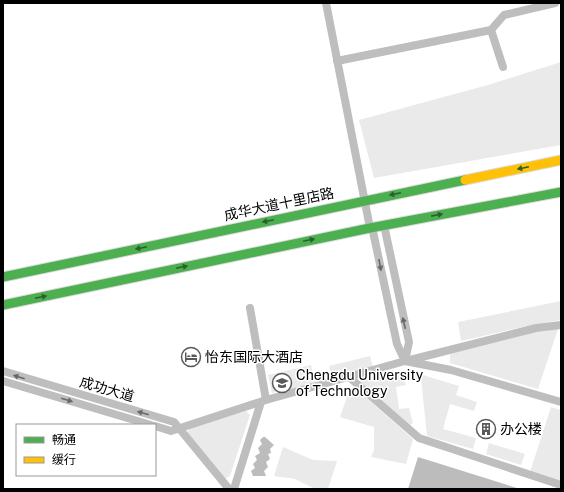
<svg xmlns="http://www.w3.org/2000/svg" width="564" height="492" viewBox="0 0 564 492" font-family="'Public Sans','Noto Sans SC',sans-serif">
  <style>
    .green { fill: #eaeaea }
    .water { fill: #bcbcbc }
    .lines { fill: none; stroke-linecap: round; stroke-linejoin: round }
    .fast-casing { stroke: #dbdbdb; stroke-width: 11 }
    .slow-casing { stroke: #dbdbdb; stroke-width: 11 }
    .street { stroke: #bebebe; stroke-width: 8 }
    .fast { stroke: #4caf50; stroke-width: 9 }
    .slow { stroke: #ffc107; stroke-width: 9 }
    .oneway { fill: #2a602c }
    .oneway2 { fill: #686868 }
    .labels { text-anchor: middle; stroke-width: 3; stroke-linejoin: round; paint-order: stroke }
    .street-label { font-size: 14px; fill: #000; stroke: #fff }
    .poi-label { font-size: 14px; fill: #000; stroke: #fff; text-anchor: start }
  </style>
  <rect width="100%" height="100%" fill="#fff"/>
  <path class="green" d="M561 62V145L374 178 359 120 488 85Z
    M561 301V320L531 325 461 341 458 322Z
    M558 329 538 389 450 363V354L536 332Z
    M370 356 373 367 332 377 329 366Z
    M311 365 315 383 272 393 268 375Z
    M386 371C397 371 403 375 406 385L396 387 399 409 409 408 413 423 410 425 362 384 360 380 362 378Z
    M423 375 459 386 456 395 477 402 474 411 450 404 443 429 476 438 473 449 427 436 421 378Z
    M354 387 413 439 406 464 371 457 374 450V427L340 417 349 391Z
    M551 407 561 410V482L530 472Z
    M246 411 250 415 230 476 225 479 187 435 189 428Z
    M489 443 525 454 521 465 486 454Z
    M283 447 313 460 337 461 328 489H315L295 479 274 476Z"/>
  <path class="water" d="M263 437H265L274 445 270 449 271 453 268 454 270 459 266 462 268 467 264 471 266 476H253L251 471 255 468 253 464 257 460 255 456 260 453 258 448 262 444 260 440Z
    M418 457 520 489H408Z"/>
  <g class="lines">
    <g class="fast-casing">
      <path id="fast" d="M3 277 465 180
        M3 305 370 228 561 192"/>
    </g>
    <g class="slow-casing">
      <path id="slow" d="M465 180 561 160"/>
    </g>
    <path class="street" d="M326 3 370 228
      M491 30 503 67
      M337 61 491 30 504 15 555 3
      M384 225 409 342 405 361
      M372 227 397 344 405 361
      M250 308 266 400
      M410 360 536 328 561 325
      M3 371 174 422 229 489
      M349 377 419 438 561 485
      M3 381 151 425
      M155 426 171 431 266 400 405 361 451 370 561 402
      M234 489 261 402"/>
    <use href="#fast" class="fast"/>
    <use href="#slow" class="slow"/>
  </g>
  <defs><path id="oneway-solid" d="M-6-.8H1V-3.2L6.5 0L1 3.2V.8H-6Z"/></defs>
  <g class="oneway">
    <use href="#oneway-solid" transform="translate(523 168) rotate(168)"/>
    <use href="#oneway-solid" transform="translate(395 194) rotate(168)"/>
    <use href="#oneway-solid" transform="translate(437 215) rotate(-11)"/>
    <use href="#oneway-solid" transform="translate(268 221) rotate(168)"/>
    <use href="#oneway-solid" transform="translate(309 240) rotate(-12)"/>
    <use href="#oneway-solid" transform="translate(141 248) rotate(168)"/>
    <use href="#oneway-solid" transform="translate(182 267) rotate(-12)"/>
    <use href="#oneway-solid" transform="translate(41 297) rotate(-12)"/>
  </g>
  <g class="oneway2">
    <use href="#oneway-solid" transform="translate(380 265) rotate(79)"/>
    <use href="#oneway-solid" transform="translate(404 323) rotate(-103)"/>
    <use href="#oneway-solid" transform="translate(19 377) rotate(-162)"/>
    <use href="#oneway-solid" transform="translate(67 400) rotate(17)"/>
    <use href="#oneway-solid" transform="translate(143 413) rotate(-164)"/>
  </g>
  <defs>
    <g id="hotel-ring" transform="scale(1)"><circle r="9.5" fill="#fff" stroke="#595959" stroke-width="1.5"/><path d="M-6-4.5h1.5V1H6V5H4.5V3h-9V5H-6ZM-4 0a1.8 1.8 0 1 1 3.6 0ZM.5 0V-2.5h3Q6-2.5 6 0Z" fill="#595959"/></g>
    <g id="university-ring" transform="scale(1)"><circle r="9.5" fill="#fff" stroke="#595959" stroke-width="1.5"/><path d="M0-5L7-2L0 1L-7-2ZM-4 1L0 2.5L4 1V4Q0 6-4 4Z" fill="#595959"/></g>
    <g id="building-ring" transform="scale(1)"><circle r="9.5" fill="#fff" stroke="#595959" stroke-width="1.5"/><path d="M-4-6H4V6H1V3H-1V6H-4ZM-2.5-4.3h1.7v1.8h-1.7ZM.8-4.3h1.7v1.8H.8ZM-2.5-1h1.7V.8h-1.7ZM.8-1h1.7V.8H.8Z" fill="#595959"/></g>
  </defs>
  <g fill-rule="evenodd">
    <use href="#hotel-ring" x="191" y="357"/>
    <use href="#university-ring" x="282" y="383"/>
    <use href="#building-ring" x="486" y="429"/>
  </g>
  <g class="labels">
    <g class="street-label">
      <text transform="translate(279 204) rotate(-12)" y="5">成华大道十里店路</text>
      <text transform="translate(107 389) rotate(16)" y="5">成功大道</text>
    </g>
    <g class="poi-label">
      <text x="205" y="362">怡东国际大酒店</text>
      <text x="296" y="380">Chengdu University<tspan x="296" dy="16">of Technology</tspan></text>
      <text x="500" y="434">办公楼</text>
    </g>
  </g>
  <rect width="564" height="492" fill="none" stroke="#000000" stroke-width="8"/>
  <rect x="16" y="424" width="140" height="52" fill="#ffffff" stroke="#999999"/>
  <rect x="24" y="437" width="20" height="6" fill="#4caf50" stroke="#999999"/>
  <text x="52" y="444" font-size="12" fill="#000000">畅通</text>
  <rect x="24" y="457" width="20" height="6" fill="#ffc107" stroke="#999999"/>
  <text x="52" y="464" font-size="12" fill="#000000">缓行</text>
</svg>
